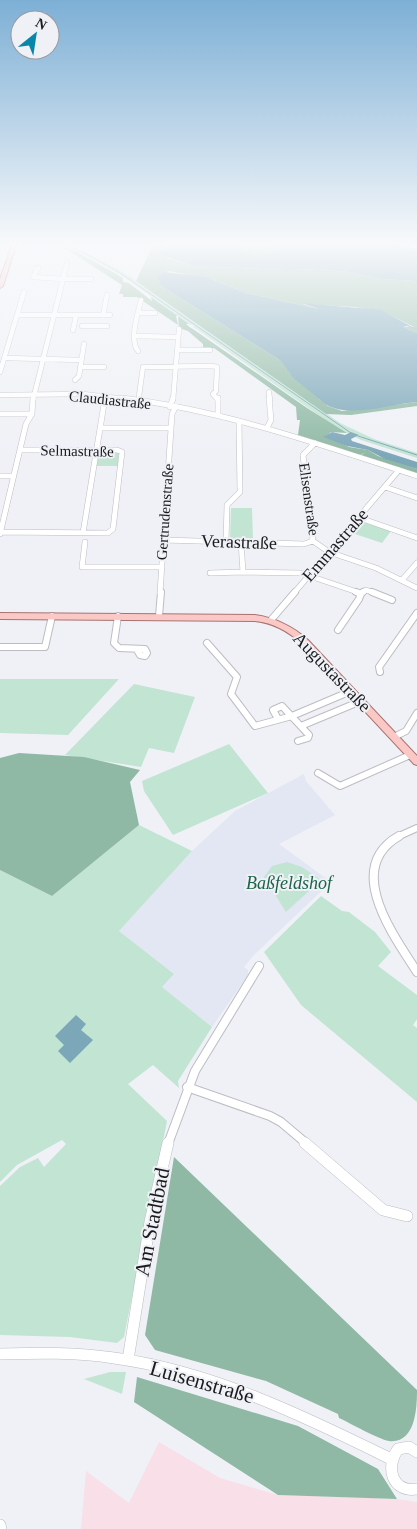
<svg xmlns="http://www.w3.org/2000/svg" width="417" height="1529" viewBox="0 0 417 1529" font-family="'Times New Roman',serif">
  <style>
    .built { fill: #e3e7f4 }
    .industrial { fill: #f9dfe7 }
    .green { fill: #c2e4d3 }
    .forest { fill: #8fb9a4 }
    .water { fill: #7ca7b9 }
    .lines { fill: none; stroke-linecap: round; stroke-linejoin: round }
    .stream { stroke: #7ca7b9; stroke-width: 1 }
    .minor-far4-casing { stroke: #bbbdc3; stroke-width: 5.5 }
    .minor-far3-casing { stroke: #bbbdc3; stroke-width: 6 }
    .minor-far2-casing { stroke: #bbbdc3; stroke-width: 8 }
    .minor-far1-casing { stroke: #bbbdc3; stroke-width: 10 }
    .minor-casing { stroke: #bbbdc3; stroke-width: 12 }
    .major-casing { stroke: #a97372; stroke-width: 2 }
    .minor-far4 { stroke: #fff; stroke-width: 4.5 }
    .minor-far3 { stroke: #fff; stroke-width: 5 }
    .minor-far2 { stroke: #fff; stroke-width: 6 }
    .minor-far1 { stroke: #fff; stroke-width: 8 }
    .minor { stroke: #fff; stroke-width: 11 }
    .major { fill: #fac8c5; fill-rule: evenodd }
    .labels { text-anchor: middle; stroke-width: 4; stroke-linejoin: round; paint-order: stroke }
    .far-street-label { font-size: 15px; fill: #1a1b1d; stroke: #eff1f6 }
    .street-label { font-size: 18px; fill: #1a1b1d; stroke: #eff1f6 }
    .park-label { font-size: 18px; font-style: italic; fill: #1c6448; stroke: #eff1f6 }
    .near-street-label { font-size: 21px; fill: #1a1b1d; stroke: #eff1f6 }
  </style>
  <rect width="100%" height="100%" fill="#eff1f6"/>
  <path class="built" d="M304 774 306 781 335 815 279 844 331 882 253 956 244 967 248 970V975L212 1027 162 987 174 974 119 931 192 851 235 811Z"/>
  <path class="industrial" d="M159 1442 220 1478 278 1495 397 1499 417 1502V1529H81L86 1471 129 1503Z"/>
  <path class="green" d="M60 245 79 248 130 276 340 423 374 439 417 453V458L361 440 334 426 192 326H196L189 324C148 295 108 261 60 245Z
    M99 452 119 453 118 466H96Z
    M231 508H252L253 541H230Z
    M360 522H362L391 531 382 543 352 533Z
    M0 679H119L68 735 0 733Z
    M134 684 195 697 174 753 149 748 141 767 65 755Z
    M229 744 268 793 173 835 144 791 142 781Z
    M139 825 192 851 119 931 174 974 162 987 212 1027 178 1081 179 1088 153 1065 128 1084 167 1121 124 1337 117 1343 70 1337 0 1335V1186L20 1167 38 1158 44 1167 66 1144 62 1140 17 1165 0 1182V870L52 896Z
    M287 862 302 867 321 880 286 912 264 877 272 866Z
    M321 896 342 911 349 912 375 932 391 952 378 966 417 995V1019L413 1025 417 1028V1102L301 1005 264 952Z
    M110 1372H126L122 1394 84 1379Z"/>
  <path class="forest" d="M60 245 81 254 123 278V282L129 283 152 301 151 297 189 324H186L193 330 190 327 307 408 347 433 331 432 326 436 328 437 349 447 368 450 378 456 417 469V473L361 455 366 452 360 455 298 435 300 420H297L296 407 214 348 203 350V344L188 331 179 328 178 316H176L178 325 137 297H123V294H119L122 285Z
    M153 245H173L170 246 167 258 193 266 289 270 318 269 350 272 381 279 417 281V333L403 327H414L386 313 355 307 303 304 319 309 246 293 214 280 168 271 161 286 278 359 285 364 290 374 316 394 319 399 328 406 342 411 409 403 417 402V406L351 415 326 414 136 281Z
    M240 245H280C269 255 259 257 245 252Z
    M19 753 84 757 140 770 130 782 139 825 52 896 0 870V758Z
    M174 1157 417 1390C417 1407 416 1444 389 1441 378 1439 350 1423 339 1418L338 1414 266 1381 155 1350 145 1335Z
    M137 1377 298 1426 378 1469 397 1499 278 1495 134 1402Z"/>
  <path class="water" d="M173 245H240L245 252C259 257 269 255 280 245H396L417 249V281L381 279 350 272 318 269 289 270 193 266 161 255V251Z
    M164 272 206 277 246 293 319 309 302 303 381 310 416 329 407 326 403 327 417 333V402C388 404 341 422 319 399 313 393 293 379 290 374 286 368 285 364 278 359L161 286 157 277Z
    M332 432 345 435 351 432 359 435 351 439 352 441 417 462V469L385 459 368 450 347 446 323 437Z
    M76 1015 86 1024 81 1030 93 1040 70 1063 58 1051 64 1045 55 1036Z"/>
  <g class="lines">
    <path class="stream" d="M64 245 84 253 120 273 351 433
      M358 436 417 455"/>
    <g class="minor-far4-casing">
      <path id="minor-far4" d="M38 268 33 277 63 279 67 264
        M139 313H155
        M17 315H103L107 295
        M103 315H110
        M82 326H107
        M73 330 76 316
        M136 336 178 337
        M177 350H210
        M138 351C129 339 138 313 141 300
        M6 358 80 360
        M80 367H104
        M0 372 24 292
        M75 380 79 376 84 344
        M269 392 270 400
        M0 395 83 394 133 400
        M139 396 143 367 212 366 217 367 216 391 213 394 218 400
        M33 400 63 279H91
        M105 400V397
        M173 400 179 329"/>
    </g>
    <g class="minor-far3-casing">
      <path id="minor-far3" d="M122 398C223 410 321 445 417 476
        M218 398V416
        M170 407 173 398
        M0 414H32
        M100 428H171
        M267 428 271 420 269 398
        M315 443 303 455 313 541 329 552 376 568 417 588
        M0 476H13
        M385 487 417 498
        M360 518 417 538
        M0 532 108 533 113 529 122 452 117 450H20
        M83 533 105 398
        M0 534 26 424 32 414 33 398
        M164 540 304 544 313 541
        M85 542 82 567H162
        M226 542 227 505 240 492 239 421
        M241 542 243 572 301 573 360 593
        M210 573 243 572
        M402 580 417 563
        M160 593 172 414 175 408
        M294 593 399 470
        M362 593 366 590 375 593"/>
    </g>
    <g class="minor-far2-casing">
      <path id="minor-far2" d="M372 592 392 600
        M361 594 363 592
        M118 616 114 643 119 648 145 649 147 653 145 656 140 655 137 650
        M159 616 161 592
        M271 620 295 592
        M338 630 359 599 361 594 356 592
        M207 643 237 677 231 694 255 726 292 716 351 691
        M0 647H45L52 616
        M380 672 379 667 417 613
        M278 719 273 710 282 706 309 735 308 738 298 741
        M301 726 361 701
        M394 737 406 731 417 713
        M318 773 340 786 410 755
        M397 837 417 828"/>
    </g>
    <g class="minor-far1-casing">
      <path id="minor-far1" d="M399 836C343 868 394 936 417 972
        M187 1087 270 1116 281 1122 307 1144
        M168 1144 195 1071 259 966"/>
    </g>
    <g class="minor-casing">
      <path id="minor" d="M305 1143 383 1210 407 1216
        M0 1354C38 1353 76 1352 114 1358 211 1371 304 1416 391 1459
        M128 1360 150 1222 168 1143
        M417 1452 409 1447 398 1449C385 1467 392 1493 417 1489
        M0 1525 1 1529"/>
    </g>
    <g class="major-casing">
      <path id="major" d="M12 245H16L3 286 0 288V279Z
        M0 613 255 615C276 618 292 626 308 640L417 756V765L414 764 302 644C288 631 274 623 255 621L0 619Z"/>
    </g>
    <use href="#minor-far4" class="minor-far4"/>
    <use href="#minor-far3" class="minor-far3"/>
    <use href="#minor-far2" class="minor-far2"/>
    <use href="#minor-far1" class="minor-far1"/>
    <use href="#minor" class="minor"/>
    <use href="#major" class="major"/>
  </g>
  <linearGradient id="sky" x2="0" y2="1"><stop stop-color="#7dafd5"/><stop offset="0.53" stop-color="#f8f9fb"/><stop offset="1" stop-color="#f8f9fb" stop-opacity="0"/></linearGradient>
  <rect width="417" height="459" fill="url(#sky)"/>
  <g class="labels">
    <g class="far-street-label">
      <text transform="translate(110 400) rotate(6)" y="5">Claudiastraße</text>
      <text transform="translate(77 451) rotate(1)" y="5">Selmastraße</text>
      <text transform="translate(309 499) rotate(82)" y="5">Elisenstraße</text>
      <text transform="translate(165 512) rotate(-86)" y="5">Gertrudenstraße</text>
    </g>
    <g class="street-label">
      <text transform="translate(239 542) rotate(2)" y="6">Verastraße</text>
      <text transform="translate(335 545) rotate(-49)" y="6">Emmastraße</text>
      <text transform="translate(332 672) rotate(46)" y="6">Augustastraße</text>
    </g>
    <g class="park-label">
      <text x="289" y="889">Baßfeldshof</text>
    </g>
    <g class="near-street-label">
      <text transform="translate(152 1222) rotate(-79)" y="7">Am Stadtbad</text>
      <text transform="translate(202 1382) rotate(16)" y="7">Luisenstraße</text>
    </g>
  </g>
  <g transform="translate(35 35) rotate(30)"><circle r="24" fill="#eff1f6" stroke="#9a9b9f"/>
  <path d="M0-4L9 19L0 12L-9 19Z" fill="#0987aa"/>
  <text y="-8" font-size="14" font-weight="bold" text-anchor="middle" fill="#1a1b1d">N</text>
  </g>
</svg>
